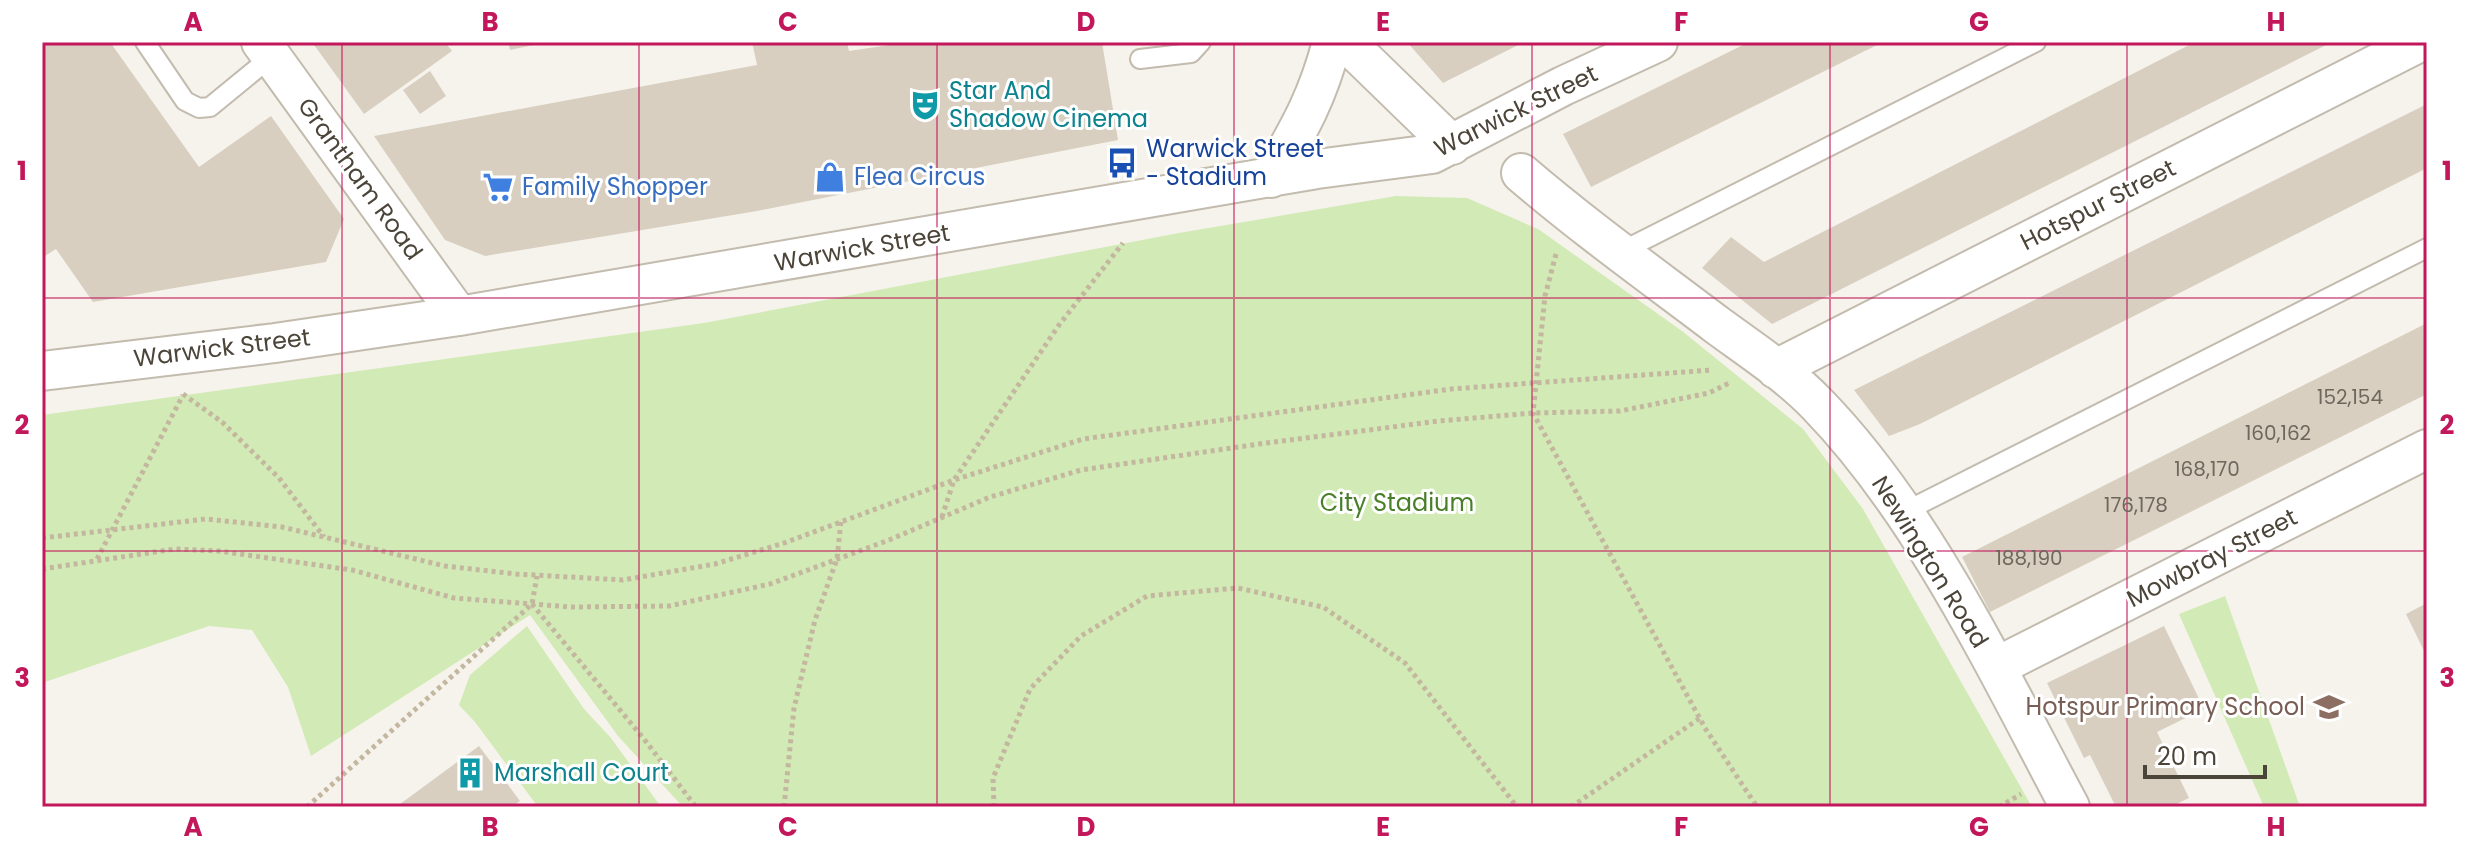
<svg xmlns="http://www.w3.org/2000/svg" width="2469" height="849" viewBox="0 0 2469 849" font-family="Poppins,sans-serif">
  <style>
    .green { fill: #d2eab5 }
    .building { fill: #d8cfc1 }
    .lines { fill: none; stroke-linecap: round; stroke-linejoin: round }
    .service-casing { stroke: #c2bbae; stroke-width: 22 }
    .minor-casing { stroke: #c2bbae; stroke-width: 42 }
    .path { stroke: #c4b79f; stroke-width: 5; stroke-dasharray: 4 4; stroke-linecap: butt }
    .service { stroke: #fff; stroke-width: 18 }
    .minor { stroke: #fff; stroke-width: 38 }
    .grid { fill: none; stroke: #c2185b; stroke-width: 2; stroke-opacity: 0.55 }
    .labels { text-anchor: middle; stroke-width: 6; stroke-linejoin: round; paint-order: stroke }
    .number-label { font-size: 20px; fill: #6e675b }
    .culture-label { font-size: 24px; fill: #0d838f; stroke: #fff; text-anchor: start }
    .street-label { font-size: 24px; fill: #4b4439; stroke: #fff }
    .transit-label { font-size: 24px; fill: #164399; stroke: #fff; text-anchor: start }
    .shop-label { font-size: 24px; fill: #366cbe; stroke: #fff; text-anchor: start }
    .park-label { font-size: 24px; fill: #4a7f2a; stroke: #fff }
    .education-label { font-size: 24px; fill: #785e54; stroke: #fff; text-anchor: end }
    .neatline { fill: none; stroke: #c2185b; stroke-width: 3 }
    .grid-label { font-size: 26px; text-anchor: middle; font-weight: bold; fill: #c2185b }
  </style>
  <rect width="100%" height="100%" fill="#f6f3ec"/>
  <path class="green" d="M1396 196 1467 198 1538 229 1682 331 1803 429 1863 509 2032 807H683L618 736 530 615 311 756 288 687 252 630 209 626 42 683V415L704 323 1179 233Z
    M2225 596 2300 807H2264L2179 614Z
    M527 626 584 709 611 738 661 807H538L475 722 459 705 470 675Z"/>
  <path class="building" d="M42 42H110L199 167 271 116 344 219 326 262 93 302 56 249 42 258Z
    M312 42H445L452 51 364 114Z
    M508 42H543V43L510 50Z
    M752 42H847L849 51 909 42H1102L1118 140 757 211 485 256 445 240 374 136 757 65Z
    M1407 42H1524L1443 83Z
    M1749 42H1883L1591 187 1563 134Z
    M2195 42H2332L1772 324 1702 268 1731 237 1764 262Z
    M430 71 446 96 420 114 403 90Z
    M2427 104V168L1920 424 1889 436 1854 390Z
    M2427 323V394L1990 612 1962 557Z
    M2427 603V657L2406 614Z
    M2164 626 2204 709 2157 732 2189 798 2170 807H2116L2090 755 2084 758 2047 683Z
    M479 746 520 801 511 807H396Z"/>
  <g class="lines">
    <g class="service-casing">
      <path id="service" d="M145 42 185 101 199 108 210 107 271 57
        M1140 59 1191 53 1201 42
        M1620 252 2036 42
        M1904 512 2427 248"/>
    </g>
    <g class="minor-casing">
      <path id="minor" d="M261 42 459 316
        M1346 42 1452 145
        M1521 173C1584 227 1651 275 1717 325 1751 350 1788 374 1817 404 1924 514 1998 673 2070 807
        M1271 178C1299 129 1318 97 1332 42
        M1776 369 2420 42
        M42 371 275 343 459 316 1317 169 1432 154 1563 86 1658 42
        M1996 667 2427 449"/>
    </g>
    <path class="path" d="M1556 254 1545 296 1533 413 1705 728 1757 807
      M183 394 222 422 279 478 324 537
      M942 517 954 480 1059 325 1123 243
      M42 538 206 519 282 527 445 566 516 574 623 580 715 564 784 543 954 480 1083 439 1451 389 1712 370
      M97 559 183 395
      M42 569 175 549 219 551 352 570 454 598 571 607 669 606 770 584 889 540 990 497 1081 470 1259 444 1439 421 1533 413 1620 411 1709 393 1729 383
      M532 604 644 739 696 807
      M307 807 532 604 537 576
      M784 807 794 708 815 620 837 559 841 521
      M994 807 993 778 1030 689 1081 636 1147 596 1238 588 1323 607 1405 663 1517 807
      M1571 807 1700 718
      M1999 807 2021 794"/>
    <use href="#service" class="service"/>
    <use href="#minor" class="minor"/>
  </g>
  <path class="grid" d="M342 42V807M639 42V807M937 42V807M1234 42V807M1532 42V807M1830 42V807M2127 42V807M42 298H2427M42 551H2427"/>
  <defs>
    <g id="theatre-bare" transform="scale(2.4)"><path d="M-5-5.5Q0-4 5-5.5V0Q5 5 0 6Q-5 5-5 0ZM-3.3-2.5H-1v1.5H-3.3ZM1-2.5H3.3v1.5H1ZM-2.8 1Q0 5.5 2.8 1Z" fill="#0f9aa8" stroke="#fff" stroke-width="2.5" paint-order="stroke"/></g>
    <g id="bus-bare" transform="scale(2.4)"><path d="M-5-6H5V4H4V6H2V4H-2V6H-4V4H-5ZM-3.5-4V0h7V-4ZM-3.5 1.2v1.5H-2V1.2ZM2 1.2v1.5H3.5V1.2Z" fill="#1a4fb4" stroke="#fff" stroke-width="2.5" paint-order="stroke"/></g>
    <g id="shop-bare" transform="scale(2.4)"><path d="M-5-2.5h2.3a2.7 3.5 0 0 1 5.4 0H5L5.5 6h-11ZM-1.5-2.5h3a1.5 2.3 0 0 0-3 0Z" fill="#3f7fe0" stroke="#fff" stroke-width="2.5" paint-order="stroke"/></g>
    <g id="supermarket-bare" transform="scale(2.4)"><path d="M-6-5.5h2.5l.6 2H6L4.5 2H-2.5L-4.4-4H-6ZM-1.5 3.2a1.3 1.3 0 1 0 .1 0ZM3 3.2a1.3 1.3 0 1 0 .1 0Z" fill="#3f7fe0" stroke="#fff" stroke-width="2.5" paint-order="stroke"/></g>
    <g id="school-bare" transform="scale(2.4)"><path d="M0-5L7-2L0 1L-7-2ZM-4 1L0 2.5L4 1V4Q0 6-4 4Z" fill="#8d6e63" stroke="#fff" stroke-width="2.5" paint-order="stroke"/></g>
    <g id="building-bare" transform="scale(2.4)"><path d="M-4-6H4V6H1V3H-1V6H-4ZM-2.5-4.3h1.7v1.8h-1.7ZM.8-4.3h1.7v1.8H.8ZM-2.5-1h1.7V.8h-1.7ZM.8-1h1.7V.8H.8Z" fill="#0f9aa8" stroke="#fff" stroke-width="2.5" paint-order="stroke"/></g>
  </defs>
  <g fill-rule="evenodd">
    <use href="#theatre-bare" x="925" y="105"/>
    <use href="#bus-bare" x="1122" y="163"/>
    <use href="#shop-bare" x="830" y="177"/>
    <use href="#supermarket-bare" x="498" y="187"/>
    <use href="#school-bare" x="2329" y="707"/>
    <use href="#building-bare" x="470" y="773"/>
  </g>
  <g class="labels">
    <g class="number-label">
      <text x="2350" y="404">152,154</text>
      <text x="2278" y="440">160,162</text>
      <text x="2207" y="476">168,170</text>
      <text x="2136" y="512">176,178</text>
      <text x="2029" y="565">188,190</text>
    </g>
    <g class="culture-label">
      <text x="949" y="99">Star And<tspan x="949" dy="28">Shadow Cinema</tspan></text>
      <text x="494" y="781">Marshall Court</text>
    </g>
    <g class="street-label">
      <text transform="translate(1516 111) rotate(-26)" y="8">Warwick Street</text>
      <text transform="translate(360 179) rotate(54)" y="8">Grantham Road</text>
      <text transform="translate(2098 205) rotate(-27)" y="8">Hotspur Street</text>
      <text transform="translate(862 248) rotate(-10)" y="8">Warwick Street</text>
      <text transform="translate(222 348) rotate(-7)" y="8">Warwick Street</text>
      <text transform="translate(2212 558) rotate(-27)" y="8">Mowbray Street</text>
      <text transform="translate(1930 562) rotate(58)" y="8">Newington Road</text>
    </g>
    <g class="transit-label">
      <text x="1146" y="157">Warwick Street<tspan x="1146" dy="28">- Stadium</tspan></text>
    </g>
    <g class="shop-label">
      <text x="854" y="185">Flea Circus</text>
      <text x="522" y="195">Family Shopper</text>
    </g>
    <g class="park-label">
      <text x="1397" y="511">City Stadium</text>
    </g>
    <g class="education-label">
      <text x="2305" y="715">Hotspur Primary School</text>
    </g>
  </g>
  <rect width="2469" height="849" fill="none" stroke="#ffffff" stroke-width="88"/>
  <path d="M2145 765v12h120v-12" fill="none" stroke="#4b4439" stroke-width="4"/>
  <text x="2157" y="765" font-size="24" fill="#4b4439" stroke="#ffffff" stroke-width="6" paint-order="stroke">20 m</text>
  <rect x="44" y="44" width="2381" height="761" class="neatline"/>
  <g class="grid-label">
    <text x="193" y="31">A</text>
    <text x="490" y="31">B</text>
    <text x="788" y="31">C</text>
    <text x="1086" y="31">D</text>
    <text x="1383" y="31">E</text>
    <text x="1681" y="31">F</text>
    <text x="1979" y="31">G</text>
    <text x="2276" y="31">H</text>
    <text x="22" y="180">1</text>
    <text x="2447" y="180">1</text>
    <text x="22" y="434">2</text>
    <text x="2447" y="434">2</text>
    <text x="22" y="687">3</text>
    <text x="2447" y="687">3</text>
    <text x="193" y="836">A</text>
    <text x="490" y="836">B</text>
    <text x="788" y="836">C</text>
    <text x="1086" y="836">D</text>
    <text x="1383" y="836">E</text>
    <text x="1681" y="836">F</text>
    <text x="1979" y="836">G</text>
    <text x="2276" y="836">H</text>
  </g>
</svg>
